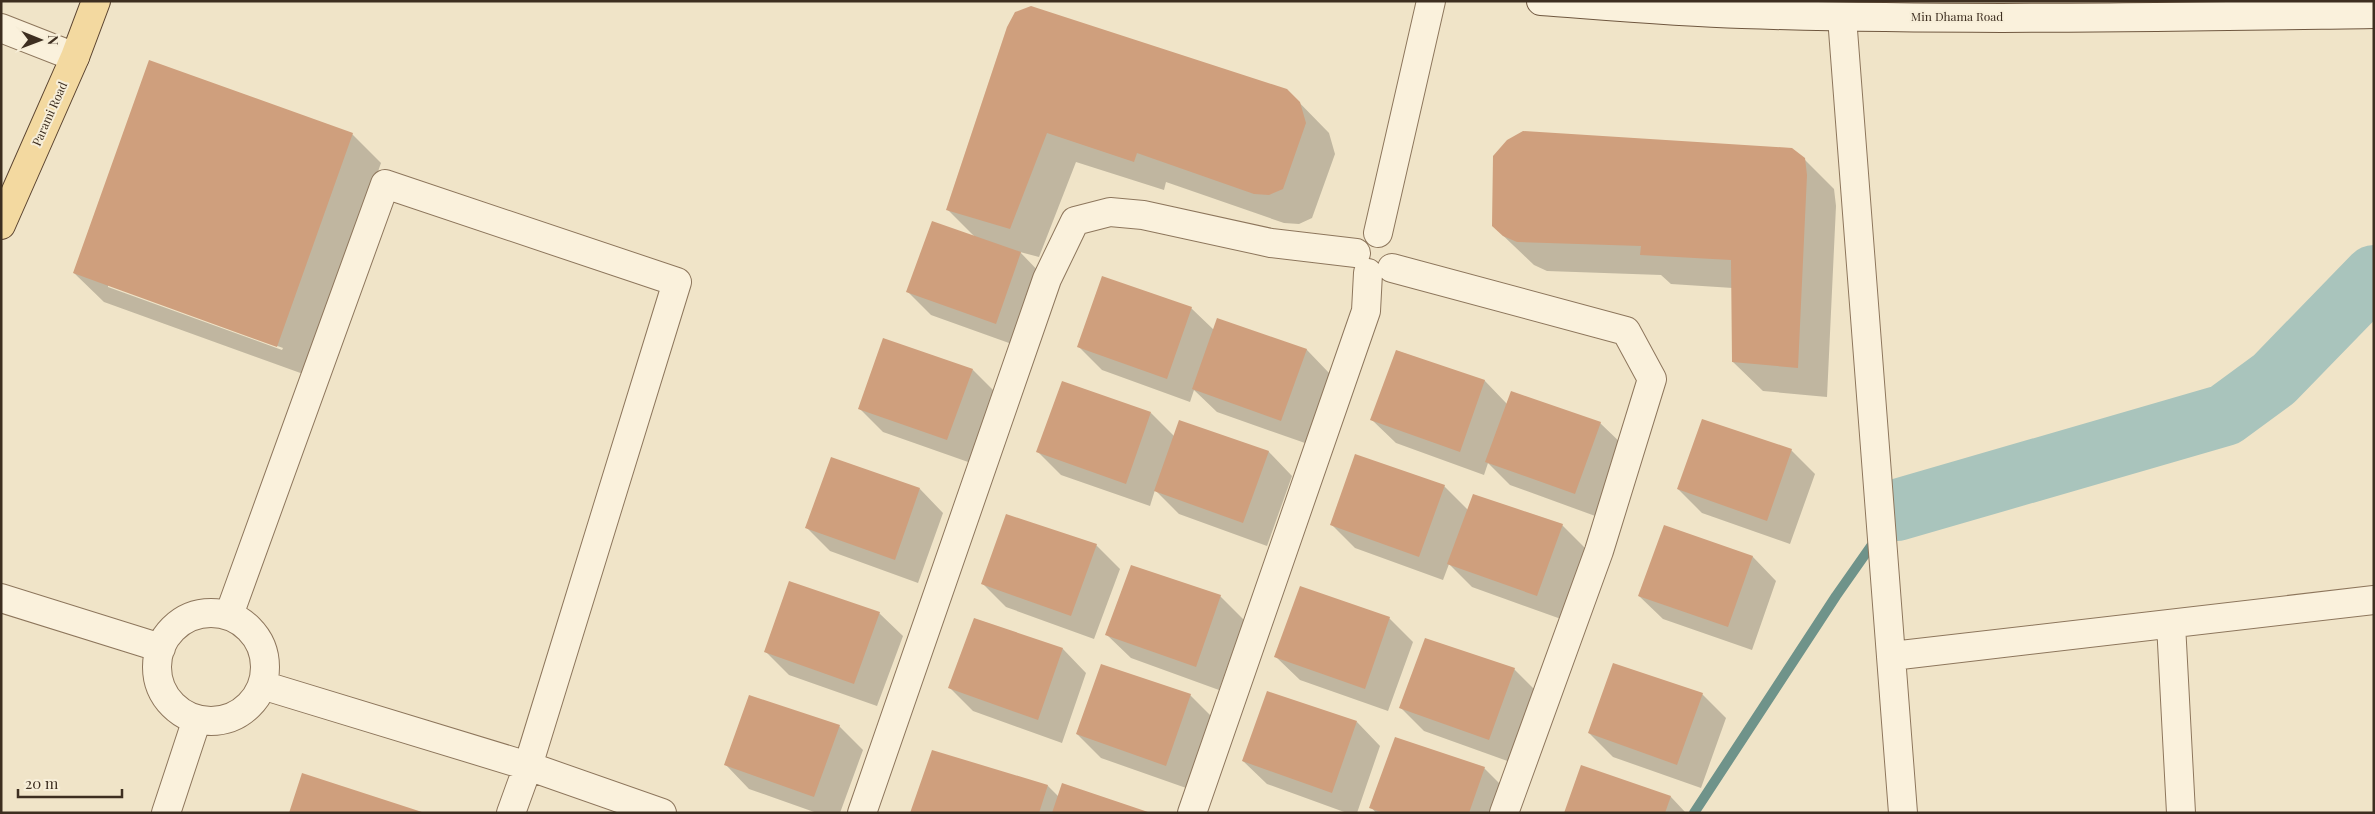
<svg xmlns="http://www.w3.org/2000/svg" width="2375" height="814" viewBox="0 0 2375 814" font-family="'Playfair Display',serif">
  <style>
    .shadow { fill: #0003; fill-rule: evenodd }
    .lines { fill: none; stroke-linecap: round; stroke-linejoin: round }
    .stream { stroke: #6f938a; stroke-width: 10 }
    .river { stroke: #a9c4bc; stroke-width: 62 }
    .building { fill: #cf9f7d }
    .minor-casing { stroke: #8d765c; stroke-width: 30 }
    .secondary-casing { stroke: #6f573f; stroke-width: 30 }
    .primary-casing { stroke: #5b4430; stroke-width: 30 }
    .minor { stroke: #faf1dc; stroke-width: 28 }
    .secondary { stroke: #faf1dc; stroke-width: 28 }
    .primary { stroke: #f3d9a0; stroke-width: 28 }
    .labels { text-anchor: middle; stroke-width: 4; stroke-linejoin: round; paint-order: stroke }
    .street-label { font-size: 12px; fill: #3d2e20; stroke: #f7eed8 }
  </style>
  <rect width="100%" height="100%" fill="#f0e4c8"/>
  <path class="shadow" d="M1008 27 1287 90 1329 133 1335 154 1312 218 1299 224 1284 223 1166 182 1164 190 1076 162 1039 257 1020 252 1044 277 1020 347 931 315 907 291 976 238 948 210Z
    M352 134 381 163 306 375 104 302 74 273ZM108 285 283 348 282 350 108 287Z
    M1804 159 1834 189 1836 206 1827 397 1763 391 1733 362V288L1671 284 1661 275 1547 271 1534 265 1493 226Z
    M1191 308 1214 330 1218 320 1307 350 1330 374 1305 443 1217 412 1194 390 1190 402 1102 370 1078 346Z
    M1397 351 1485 381 1507 404 1600 423 1624 446 1598 517 1510 485 1488 463 1484 475 1396 443 1372 420Z
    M973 370 996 393 971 463 883 432 859 408Z
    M1151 413 1175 437 1180 422 1269 452 1292 476 1267 546 1179 514 1155 490 1150 506 1061 475 1037 451Z
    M1791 450 1815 474 1790 544 1702 513 1678 489Z
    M1444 486 1468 510 1562 525 1586 549 1561 619 1472 587 1449 564 1443 580 1355 548 1331 524Z
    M920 489 943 513 918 583 830 551 807 528Z
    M1665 527 1753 557 1776 581 1752 650 1663 619 1639 596Z
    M1096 545 1120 569 1094 639 1006 607 983 584Z
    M1220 596 1244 620 1219 690 1131 658 1107 635Z
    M879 613 903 636 877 706 789 675 765 651Z
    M1389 618 1413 642 1388 711 1300 680 1276 657Z
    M1063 649 1086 673 1062 743 973 711 950 688Z
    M1514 669 1538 693 1513 763 1424 731 1401 708Z
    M1702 694 1726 718 1701 788 1613 757 1589 733Z
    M1190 695 1214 719 1189 789 1101 758 1077 734Z
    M1357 722 1380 746 1357 813H1347L1267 784 1243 761Z
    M839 726 863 750 840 813H817L749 789 726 765Z
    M1484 768 1508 792 1500 813H1376L1371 807Z
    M1048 786 1059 797 1145 813H911Z
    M1671 797 1686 813H1565Z"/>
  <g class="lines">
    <path class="stream" d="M1886 525 1897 510
      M1694 813 1836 596 1876 539"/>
    <path class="river" d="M1897 510 2225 415 2274 379 2374 276"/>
  </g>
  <path class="building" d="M1031 6 1287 89 1300 102 1306 123 1283 189 1269 195 1254 194 1137 153 1134 162 1047 133 1010 229 946 210 1007 27 1015 12Z
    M149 60 353 133 277 347 73 273Z
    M1523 131 1792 148 1805 158 1807 175 1798 368 1732 362 1731 260 1640 255 1641 246 1517 242 1503 236 1492 226 1493 156 1507 140Z
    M932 221 1021 252 996 324 906 292Z
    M1102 276 1192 307 1167 379 1077 347Z
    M1217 318 1307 349 1281 421 1192 389Z
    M883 338 973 369 947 440 858 409Z
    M1396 350 1485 380 1460 452 1370 420Z
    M1062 381 1151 412 1126 484 1036 452Z
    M1511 391 1601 422 1575 494 1485 462Z
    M1702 419 1792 449 1767 521 1677 489Z
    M1179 420 1269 451 1243 523 1154 491Z
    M1355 454 1445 485 1419 557 1330 525Z
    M831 457 920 488 895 560 805 528Z
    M1473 494 1563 524 1537 596 1447 564Z
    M1006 514 1097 544 1071 616 981 584Z
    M1664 525 1753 556 1728 627 1638 596Z
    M1131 565 1221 595 1196 667 1105 635Z
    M789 581 880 612 854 684 764 652Z
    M1300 586 1390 617 1365 689 1274 657Z
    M974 618 1063 648 1038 720 948 688Z
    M1425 638 1515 668 1489 740 1399 708Z
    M1613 663 1703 693 1677 765 1588 733Z
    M1101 664 1191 694 1166 766 1076 734Z
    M1267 691 1357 721 1332 793 1242 761Z
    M749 695 840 725 814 797 724 765Z
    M1395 737 1485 767 1469 813H1384L1369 808Z
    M932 750 1048 785 1039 813H910Z
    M1581 765 1671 796 1665 813H1564Z
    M302 773 422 812V813H289Z
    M1062 783 1148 812V813H1052Z"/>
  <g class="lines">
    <g class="minor-casing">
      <path id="minor" d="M1842 17 1903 813
        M1 28 75 57
        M1378 233 1431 1
        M1392 268 1626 331 1652 379 1599 551 1504 813
        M1 598 161 648
        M157 667a54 54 0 1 1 108 0a54 54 0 1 1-108 0Z
        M229 615 385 184 677 282 528 766 511 813
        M2171 624 2181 813
        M1892 656 2374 600
        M262 685 528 766 662 813
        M166 813 197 719
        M862 813 1047 279 1075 221 1110 212 1143 215 1271 243 1356 253
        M1192 813 1366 311 1368 273"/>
    </g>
    <g class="secondary-casing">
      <path id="secondary" d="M1541 1C1608 6 1675 12 1742 14 1952 21 2163 17 2374 14"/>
    </g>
    <g class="primary-casing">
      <path id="primary" d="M1 225 75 57 96 1"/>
    </g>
    <use href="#minor" class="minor"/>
    <use href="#secondary" class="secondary"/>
    <use href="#primary" class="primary"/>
  </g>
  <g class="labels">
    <g class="street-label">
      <text x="1957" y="21">Min Dhama Road</text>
      <text transform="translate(50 114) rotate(-66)" y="4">Parami Road</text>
    </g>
  </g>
  <rect width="2375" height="814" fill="none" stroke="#3d2e20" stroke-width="5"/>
  <g transform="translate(40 40) rotate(91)" stroke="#f7eed8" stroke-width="4" paint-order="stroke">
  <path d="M0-4L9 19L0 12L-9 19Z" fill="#3d2e20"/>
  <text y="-8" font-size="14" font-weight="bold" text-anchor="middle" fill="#3d2e20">N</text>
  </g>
  <path d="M18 789v8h104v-8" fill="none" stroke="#3d2e20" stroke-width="2.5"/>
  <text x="25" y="789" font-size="15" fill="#3d2e20" stroke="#f7eed8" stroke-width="4" paint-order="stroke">20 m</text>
</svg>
